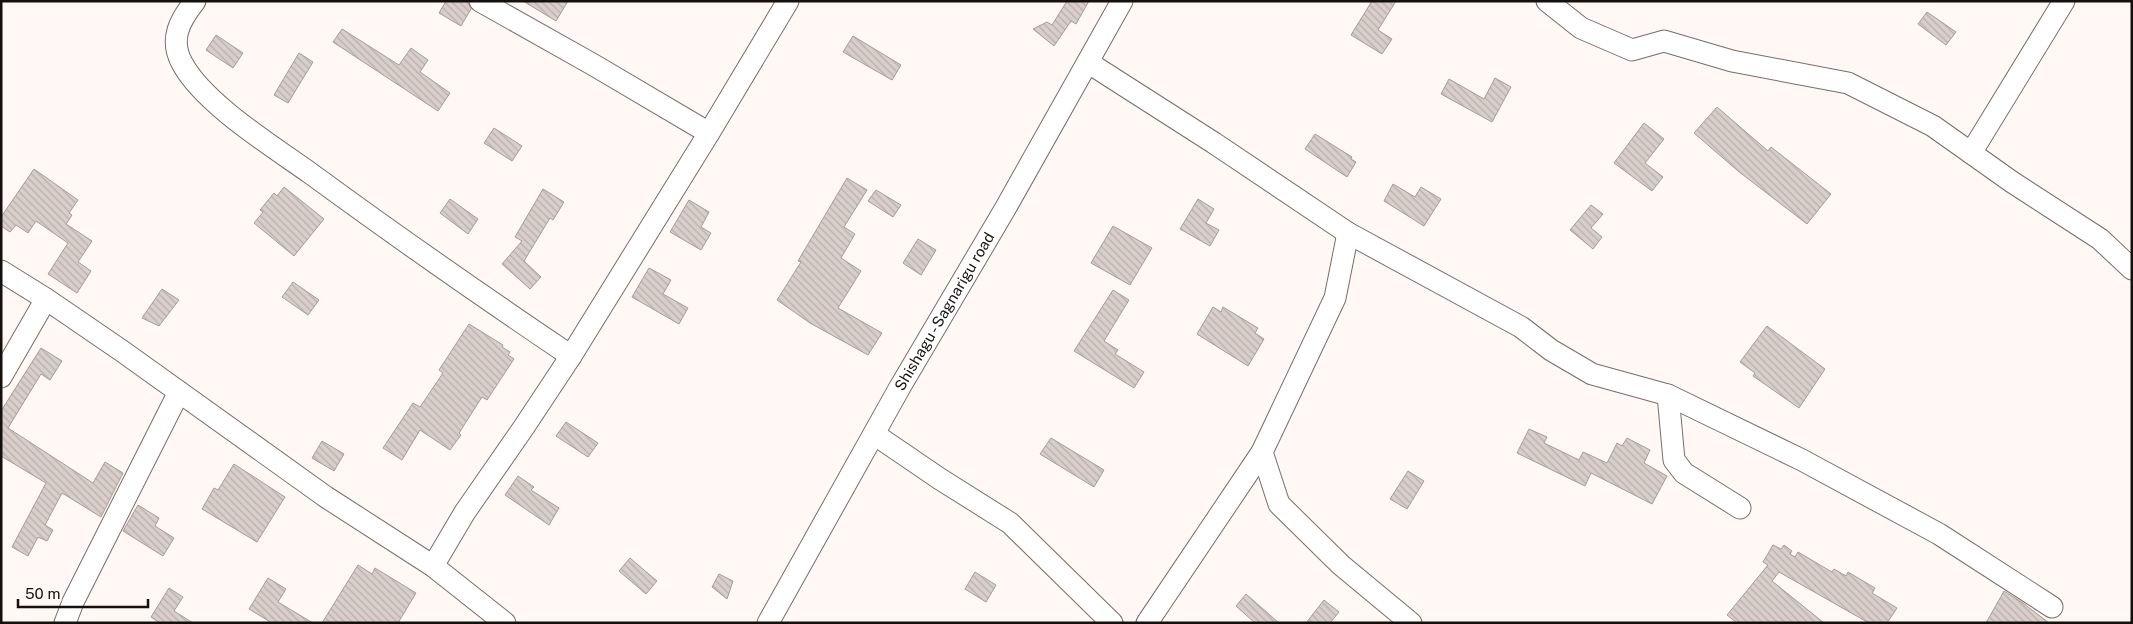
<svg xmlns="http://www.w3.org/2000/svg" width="2133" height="624" viewBox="0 0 2133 624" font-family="'Public Sans',sans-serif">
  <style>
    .building { fill: url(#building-back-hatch); stroke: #a69b97 }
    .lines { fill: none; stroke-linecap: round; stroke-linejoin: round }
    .minor-casing { stroke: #786e69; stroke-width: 23 }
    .minor { stroke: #fff; stroke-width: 21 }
    .labels { text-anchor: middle; stroke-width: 5; stroke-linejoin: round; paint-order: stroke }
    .street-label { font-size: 15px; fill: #14100e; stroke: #fff8f5 }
  </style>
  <defs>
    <pattern id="building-back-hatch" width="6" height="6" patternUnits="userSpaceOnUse" patternTransform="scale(1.25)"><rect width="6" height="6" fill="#d9cec9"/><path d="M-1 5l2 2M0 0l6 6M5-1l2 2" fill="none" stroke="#b9b0ab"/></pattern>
  </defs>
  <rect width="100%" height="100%" fill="#fff8f5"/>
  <path class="building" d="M446 1H465L468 3 471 9 461 26 439 13Z
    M523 1H568L556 21Z
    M1067 1H1089L1076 24 1071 21 1054 46 1033 29 1047 22 1052 25Z
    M1372 1H1396L1378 30 1392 39 1382 54 1351 35Z
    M1927 12 1956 32 1946 45 1918 24Z
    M342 29 399 65 411 48 428 60 420 72 450 93 438 111 333 42Z
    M216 35 243 53 233 68 206 50Z
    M853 36 901 65 892 80 843 52Z
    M299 53 313 62 288 103 274 95Z
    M1495 78 1511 87 1492 122 1441 94 1449 79 1484 99Z
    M1717 107 1768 151 1771 147 1831 194 1807 224 1738 171 1694 133Z
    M1644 123 1664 139 1645 163 1663 177 1652 191 1614 163Z
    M494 128 522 146 512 161 484 143Z
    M1315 134 1352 157 1351 159 1356 162 1347 177 1305 149Z
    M34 169 78 200 69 213 72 215 66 224 92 241 78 262 91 271 77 293 48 274 68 243 36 221 28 233 16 225 10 232 1 226V217Z
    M847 178 867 190 844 227 855 234 841 258 861 271 838 308 882 333 868 355 810 323 777 300 801 262 798 261Z
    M1393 184 1415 197 1421 187 1441 199 1424 226 1384 201Z
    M284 187 324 219 294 256 254 223 263 212 260 210 274 193 277 196Z
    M543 189 564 202 553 220 550 218 524 261 541 277 530 289 502 264 522 241 515 237Z
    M876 190 901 205 893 217 868 201Z
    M450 199 478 219 468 234 440 213Z
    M1198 199 1214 209 1206 223 1219 230 1210 246 1180 229Z
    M689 200 709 212 701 227 711 233 701 250 670 232Z
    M1591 205 1603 214 1591 228 1602 237 1593 249 1570 230Z
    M1113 226 1152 248 1130 285 1091 263Z
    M918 239 936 250 921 275 903 263Z
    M649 268 671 280 663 294 688 308 679 324 632 297Z
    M293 282 319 300 308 315 282 297Z
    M162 289 179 300 159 326 142 318Z
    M1113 290 1129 300 1104 341 1118 350 1115 354 1144 372 1134 388 1074 351Z
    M1213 307 1221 312 1223 307 1258 328 1255 333 1264 339 1248 366 1197 334Z
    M469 324 503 345 502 347 510 352 508 355 514 359 487 400 482 397 459 433 461 435 450 450 420 430 402 460 383 448 413 403 420 407 443 373 439 370Z
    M1767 326 1825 369 1799 408 1753 376 1755 373 1740 362Z
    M41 348 62 361 50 380 41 374 8 428 93 483 105 462 123 473 101 517 62 493 45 525 53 530 47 541 38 537 28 556 12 547 46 483 1 456V411Z
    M566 422 598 443 588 457 556 436Z
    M1529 429 1547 437 1544 443 1579 460 1583 452 1607 463 1617 443 1622 446 1627 438 1650 450 1644 463 1667 476 1652 504 1591 473 1585 486 1517 453Z
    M1051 438 1104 470 1094 487 1040 454Z
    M322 441 344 454 334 471 312 458Z
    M234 464 285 497 257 542 202 509 214 488 218 490Z
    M1408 471 1424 481 1407 509 1390 499Z
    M518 476 534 487 531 490 559 508 549 525 505 495Z
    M138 505 159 518 155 526 174 538 163 556 123 531Z
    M1773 545 1781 549 1784 545 1792 551 1790 554 1795 557 1798 552 1832 572 1834 569 1846 576 1848 572 1875 588 1872 593 1897 608 1887 623H1869L1779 572 1772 581 1824 623H1737L1727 615 1768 565 1763 562Z
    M630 558 657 581 646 594 619 571Z
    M358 565 372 574 375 568 416 593 398 623H322Z
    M975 572 996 585 986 602 965 589Z
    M719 574 733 581 727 599 712 587Z
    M268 578 286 589 278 602 313 623H272L249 609Z
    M169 588 183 597 174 611 193 623H160L151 617Z
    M2004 591 2023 603 2049 623H1986Z
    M1246 594 1279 623H1255L1236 606Z
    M1324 600 1339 612 1330 623H1306Z"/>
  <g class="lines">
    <g class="minor-casing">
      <g id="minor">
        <path d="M195 1C180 20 169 39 182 63 203 103 272 146 310 173 396 236 482 296 571 356"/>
        <path d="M480 1 592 64 709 133"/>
        <path d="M1547 1 1581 28 1632 50 1664 41 1732 61 1848 83 1933 126 2012 182 2100 239 2132 269"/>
        <path d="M1089 63 1214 143 1348 233 1521 327 1551 350 1592 374 1668 395 1802 460 1939 534 2052 607"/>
        <path d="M1971 153 2064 1"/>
        <path d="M1348 233 1335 298 1262 452 1279 504 1341 565 1411 623"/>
        <path d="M1 271 46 299 122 351 326 497 433 566 505 623"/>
        <path d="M1 377 46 299"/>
        <path d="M1668 395 1674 460 1684 473 1740 508"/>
        <path d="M874 434 940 479 1010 523 1112 623"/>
        <path d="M433 566 465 512 524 427 571 356 709 133 788 1"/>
        <path d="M65 623 73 602 179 392"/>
        <path id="s1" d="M768 623 900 387 1005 209 1122 1"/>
        <path d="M1147 623 1262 452"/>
      </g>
    </g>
    <use href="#minor" class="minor"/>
  </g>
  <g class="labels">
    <g class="street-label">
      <text dy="5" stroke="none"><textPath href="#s1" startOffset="358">Shishagu - Sagnarigu road</textPath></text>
    </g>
  </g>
  <rect width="2133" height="624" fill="none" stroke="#14100e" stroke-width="5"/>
  <path d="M18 599v8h130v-8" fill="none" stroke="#14100e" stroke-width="2.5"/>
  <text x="25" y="599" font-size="15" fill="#14100e" stroke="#fff8f5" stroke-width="4" paint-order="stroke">50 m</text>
</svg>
